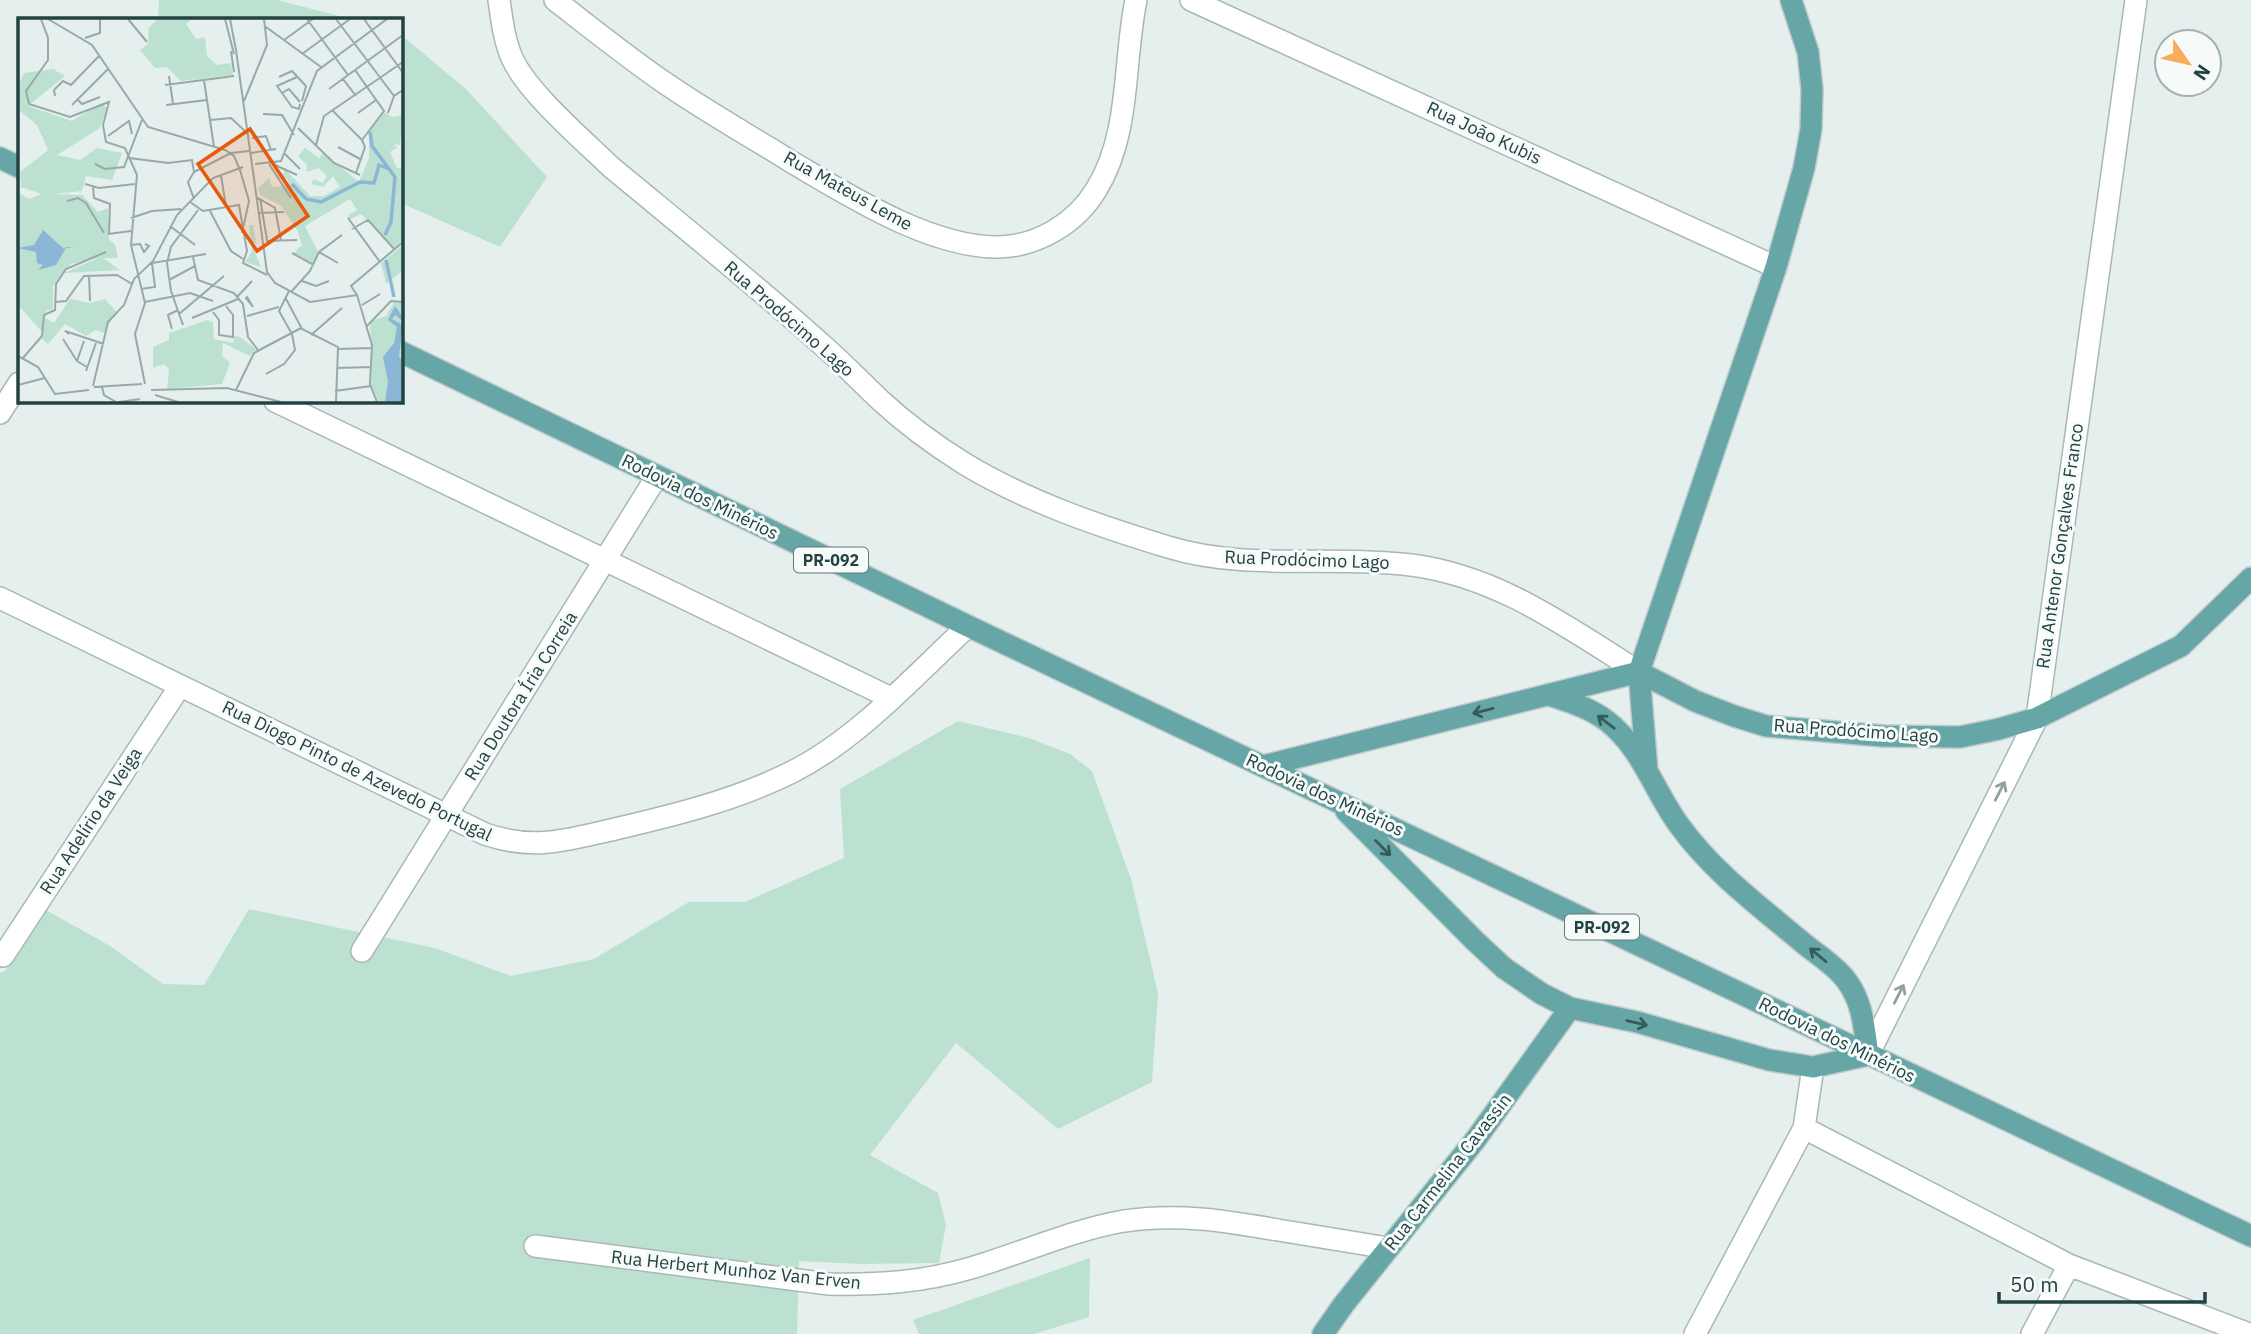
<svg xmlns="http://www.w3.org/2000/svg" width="2251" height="1334" viewBox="0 0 2251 1334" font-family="'IBM Plex Sans',sans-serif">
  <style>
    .green { fill: #bde1d1 }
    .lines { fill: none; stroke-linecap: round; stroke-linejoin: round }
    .minor-casing { stroke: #a7b8b7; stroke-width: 24 }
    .major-casing { stroke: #c1caca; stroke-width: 24 }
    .minor { stroke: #fff; stroke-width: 21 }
    .major { stroke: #67a6a7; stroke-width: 21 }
    .oneway { stroke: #345c5c }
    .oneway2 { stroke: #91a1a1 }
    .labels { text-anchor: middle; stroke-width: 6; stroke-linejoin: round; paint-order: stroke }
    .shield { fill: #f6fbfa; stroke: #627a7a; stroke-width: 2 }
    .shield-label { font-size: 16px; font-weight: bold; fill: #234343 }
    .street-label { font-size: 18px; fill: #234343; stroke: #f6fbfa }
    .inset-river { fill: none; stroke: #8bb6d6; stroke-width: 3.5 }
    .inset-road { fill: none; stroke: #97aaa9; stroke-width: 2 }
    .view { fill: #e8590c; fill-opacity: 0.15; stroke: #e8590c; stroke-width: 3.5 }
    .inset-edge { fill: none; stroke: #234343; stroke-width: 3.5 }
  </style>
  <rect width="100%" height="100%" fill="#e5efed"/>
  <path class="green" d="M159 0H277L351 19H158Z
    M401 35 466 89 547 177 500 247 401 203Z
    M958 721 1029 738 1070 754 1092 771 1131 879 1158 993 1152 1082 1058 1129 956 1043 870 1155 938 1193 946 1225 939 1263 860 1264 799 1261 797 1334H0V973L5 971 46 910 110 946 163 984 204 985 249 909 435 948 511 976 594 959 689 902H745L844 858 840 789Z
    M1090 1258 1089 1317 1034 1334H919L913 1320Z"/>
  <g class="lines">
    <g class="minor-casing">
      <path id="minor" d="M499 0C502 20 504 40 512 58 527 92 583 140 611 167 681 225 752 282 820 343 841 361 860 381 880 400 906 424 936 446 965 464 1028 502 1099 526 1168 547 1246 571 1331 555 1411 565 1498 576 1567 627 1639 672
        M555 0C591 28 627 57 665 83 707 112 752 137 795 164 851 197 932 248 999 247 1038 246 1076 223 1096 190 1131 134 1123 63 1136 0
        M1191 0 1776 267
        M275 401 891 698
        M0 413 19 383
        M0 598 485 834C534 851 566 840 615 829 675 815 736 800 792 772 859 738 913 677 968 626
        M362 951 657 476
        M3 956 180 686
        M1868 1055 2037 718 2136 0
        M1804 1128 2069 1265 2249 1334
        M535 1246 829 1284C879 1285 923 1282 971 1268 1022 1253 1072 1230 1124 1221 1179 1213 1225 1221 1278 1230 1315 1236 1352 1242 1388 1248
        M1695 1334 1804 1128 1813 1067
        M2032 1334 2069 1265"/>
    </g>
    <g class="major-casing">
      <path id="major" d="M0 158 19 167
        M401 352 968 626 2251 1236
        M1639 672 1695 701 1734 716 1766 726 1883 736 1960 737 1999 729 2037 718 2181 646 2251 578
        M1549 695C1570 702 1590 708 1607 721 1642 748 1654 791 1679 825 1712 871 1759 906 1802 942 1816 954 1835 965 1846 980 1863 1002 1864 1028 1868 1055
        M1263 766 1639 672
        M1647 770 1639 672 1776 267 1804 168 1811 129 1812 89 1808 52 1791 0
        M1346 811 1475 941 1504 968 1542 994 1570 1008 1637 1022 1769 1060 1813 1067 1868 1055
        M1323 1334 1344 1304 1476 1139 1570 1008"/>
    </g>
    <use href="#minor" class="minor"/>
    <use href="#major" class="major"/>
  </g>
  <defs><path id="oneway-shaft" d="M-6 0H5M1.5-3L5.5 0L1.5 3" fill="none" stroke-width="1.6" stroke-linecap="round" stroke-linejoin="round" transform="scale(1.75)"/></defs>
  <g class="oneway">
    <use href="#oneway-shaft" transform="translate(1483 711) rotate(166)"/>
    <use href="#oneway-shaft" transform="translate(1606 722) rotate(-143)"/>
    <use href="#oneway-shaft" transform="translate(1383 848) rotate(45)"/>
    <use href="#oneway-shaft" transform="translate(1818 955) rotate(-140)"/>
    <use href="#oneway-shaft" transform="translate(1637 1023) rotate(13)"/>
  </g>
  <g class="oneway2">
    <use href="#oneway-shaft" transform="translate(2000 791) rotate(-63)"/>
    <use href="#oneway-shaft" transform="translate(1899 994) rotate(-63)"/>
  </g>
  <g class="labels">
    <g class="shield">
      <rect x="794" y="547.5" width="74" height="25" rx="5"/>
      <rect x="1565" y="914.5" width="74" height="25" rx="5"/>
    </g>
    <g class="shield-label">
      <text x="831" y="566">PR-092</text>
      <text x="1602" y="933">PR-092</text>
    </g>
    <g class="street-label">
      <text transform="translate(1484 133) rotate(25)" y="6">Rua João Kubis</text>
      <text transform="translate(848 191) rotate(29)" y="6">Rua Mateus Leme</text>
      <text transform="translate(789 319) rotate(41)" y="6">Rua Prodócimo Lago</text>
      <text transform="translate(700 497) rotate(26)" y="6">Rodovia dos Minérios</text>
      <text transform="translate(2060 546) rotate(-82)" y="6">Rua Antenor Gonçalves Franco</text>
      <text transform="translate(1307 560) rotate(2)" y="6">Rua Prodócimo Lago</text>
      <text transform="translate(521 696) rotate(-58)" y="6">Rua Doutora Íria Correia</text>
      <text transform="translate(1856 731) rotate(4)" y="6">Rua Prodócimo Lago</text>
      <text transform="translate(357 771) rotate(26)" y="6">Rua Diogo Pinto de Azevedo Portugal</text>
      <text transform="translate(1325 795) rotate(25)" y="6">Rodovia dos Minérios</text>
      <text transform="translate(91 821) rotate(-57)" y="6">Rua Adelírio da Veiga</text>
      <text transform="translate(1837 1040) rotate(26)" y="6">Rodovia dos Minérios</text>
      <text transform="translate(1448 1172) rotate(-52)" y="6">Rua Carmelina Cavassin</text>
      <text transform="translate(736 1270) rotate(6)" y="6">Rua Herbert Munhoz Van Erven</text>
    </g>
  </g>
  <g transform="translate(18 18)">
    <rect width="385" height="385" fill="#e5efed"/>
    <path d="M140 1H174L168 6 178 21 187 19 189 38 199 47 213 45 215 57 163 63 149 49 137 50 122 32 130 26 131 9ZM35 51 47 58 10 88 54 103 83 85 89 90 82 110 39 137 62 142 79 130 104 135 94 162 68 158 64 173 36 176 64 177 80 194 90 190 91 222 97 226 100 240H85L102 252 46 255 80 240 53 246 35 268V291L28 293 24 314 0 287V174L9 180 18 181 13 180 24 176 3 169 2 154 30 132 19 107 0 91V68L6 55ZM367 94 374 99 385 97 382 127 376 126 379 130 372 134 379 150H385V222L377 230 343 196 331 202 330 197 339 192 332 181 287 208 300 234 295 245 276 235 284 227 279 212 263 188 242 177 240 170 251 160 254 169 271 167 269 160 266 163 259 158H264L267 151 292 178H306L322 169 315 158 305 169 293 166 296 161 305 165 309 158 301 150 288 154 289 147 280 138 287 130 301 140 305 135 341 164 351 140V113ZM231 207H235L238 224 234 227 243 249 227 244 234 233ZM385 227V252L368 266 363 245ZM52 281 72 285 87 281 98 293 86 315 78 312 68 318 47 306 30 326 24 321 27 300 36 305ZM377 283 385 286V384H361L354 369 352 303 368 298ZM189 302 195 304 196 321 215 325 216 318 222 319 238 331 232 338 205 325 204 338 212 345 204 366 149 371 151 351 146 346 135 350V329L151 322V315Z" fill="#bde1d1"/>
    <path d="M25 212 46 231 48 229 56 230H48L38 247 20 252 25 247 19 245 18 234 0 230 16 227ZM377 288 385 299V303L377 297 374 301 385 307 381 339 385 343V384H367L370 363 365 339 376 325 379 309 370 302Z" fill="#8bb6d6"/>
    <path class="inset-river" d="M352 114 354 128 377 159 373 204 367 217M274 166 288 181 303 184 342 164 356 165 361 147 371 151M368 242 376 279"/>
    <path class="inset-road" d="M23 1 30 20V42L8 73 11 86 52 99 91 84 85 107 88 124 107 130 119 157 113 227 127 285 117 316 127 366M30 1 74 27 130 109 207 132 216 138 222 152M110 1 129 24M207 1 216 36M212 1 218 32M289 1 330 57M318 1 376 78M346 1 385 55M248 9 303 49M67 20 82 15V1M266 22 295 1M218 32 249 254 257 265 292 284 339 277 354 327 352 366 359 384M213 33 216 54M284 36 332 1M337 52 366 93 344 122M151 58 155 86M261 59 274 53 288 68 284 83M279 59 259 68 274 89 281 91 282 86M325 61 338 78M186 62 196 129M147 67 216 58M311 71 385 17M264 75 271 71 282 84M37 78 36 72 45 63 53 67 81 38M60 82 64 86 82 79M226 83 249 27 246 1M54 87 90 51M148 87 189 82M314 92 344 122M340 95 358 82M370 95 376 78 385 72M245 96 264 97 276 117M192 102 213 100 228 114M280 110 316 145 342 157M90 118 111 103 114 116M234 120 248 118 253 132M298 127 306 98 385 44M320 129 342 141M233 135 258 131M267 136 282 151M111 140 150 145 174 142 176 154 170 164 176 181M77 146 87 151 106 149 124 102M237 146 263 143 299 53 369 1M251 146 273 180M257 147 279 157M222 152 231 183 224 215M176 154 213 135 231 133M338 155 347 129 344 122M203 157 208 189M67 166 81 170 117 166M75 169 76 180 92 186 91 216M238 179 257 190 263 222M242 180 249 222M49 183 60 180 68 185 86 215M172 184 185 193 221 187 229 233 225 245 249 257M192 193 213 233 225 241M241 195 266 194M113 200 134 193 163 191M330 200 362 244M152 208 177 227M334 211 350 202 377 232M90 216 113 213M248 223 279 222M113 227 122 226 126 234 131 228 127 226M301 234 320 245M274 235 296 247M175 239 180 262 216 275 225 286 230 319 240 332M71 257 72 283M151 262 177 248M284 263 298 268 311 263M123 271 137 269 134 245 188 236M273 274 292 253 301 234 324 217M339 277 333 268 385 224M219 279 234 263M229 279 235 289 228 280ZM267 279 284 311 320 329 318 384M38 284 48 283 66 258 99 257 114 266M127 284 172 275 195 283M344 287 362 276M195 294 201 302V317L215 319V297L208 288M161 296 206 258 167 291M229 298 261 289M174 300 220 281M165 307 153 273 149 245 153 229 180 192M349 308 373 283 385 284M154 311 150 297 160 292M51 316 47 313 86 326M293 317 324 290M45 321 59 343 69 349M320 331 354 330M0 338 20 349 37 376 71 372M4 341 24 318 26 297 37 292 38 266 48 251 88 234M59 343 66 323M319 350 353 349M68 353 78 325M248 356 266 346 277 332 274 316 261 293 271 273M0 367 27 360M75 368 90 304 106 287 116 261 135 243 159 197 195 160 225 149M76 369 124 366M84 369 86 377 98 384M133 372 209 370 263 384M218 372 236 335 283 310M317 373 353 368M137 377 160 384M101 384 122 381"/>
    <path class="view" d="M232 111 290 198 239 233 180 146Z"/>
    <rect width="385" height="385" class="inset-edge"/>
  </g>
  <g transform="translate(2188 63) rotate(124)"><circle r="33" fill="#f6fbfa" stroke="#a2b1b1" stroke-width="2"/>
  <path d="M0-5L12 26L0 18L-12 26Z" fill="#f9ac59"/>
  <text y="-10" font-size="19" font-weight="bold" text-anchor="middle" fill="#234343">N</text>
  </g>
  <path d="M1999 1292v10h206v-10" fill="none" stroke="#234343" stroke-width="3.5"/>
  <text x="2010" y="1292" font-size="21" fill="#234343" stroke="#f6fbfa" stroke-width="5" paint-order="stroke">50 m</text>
</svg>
